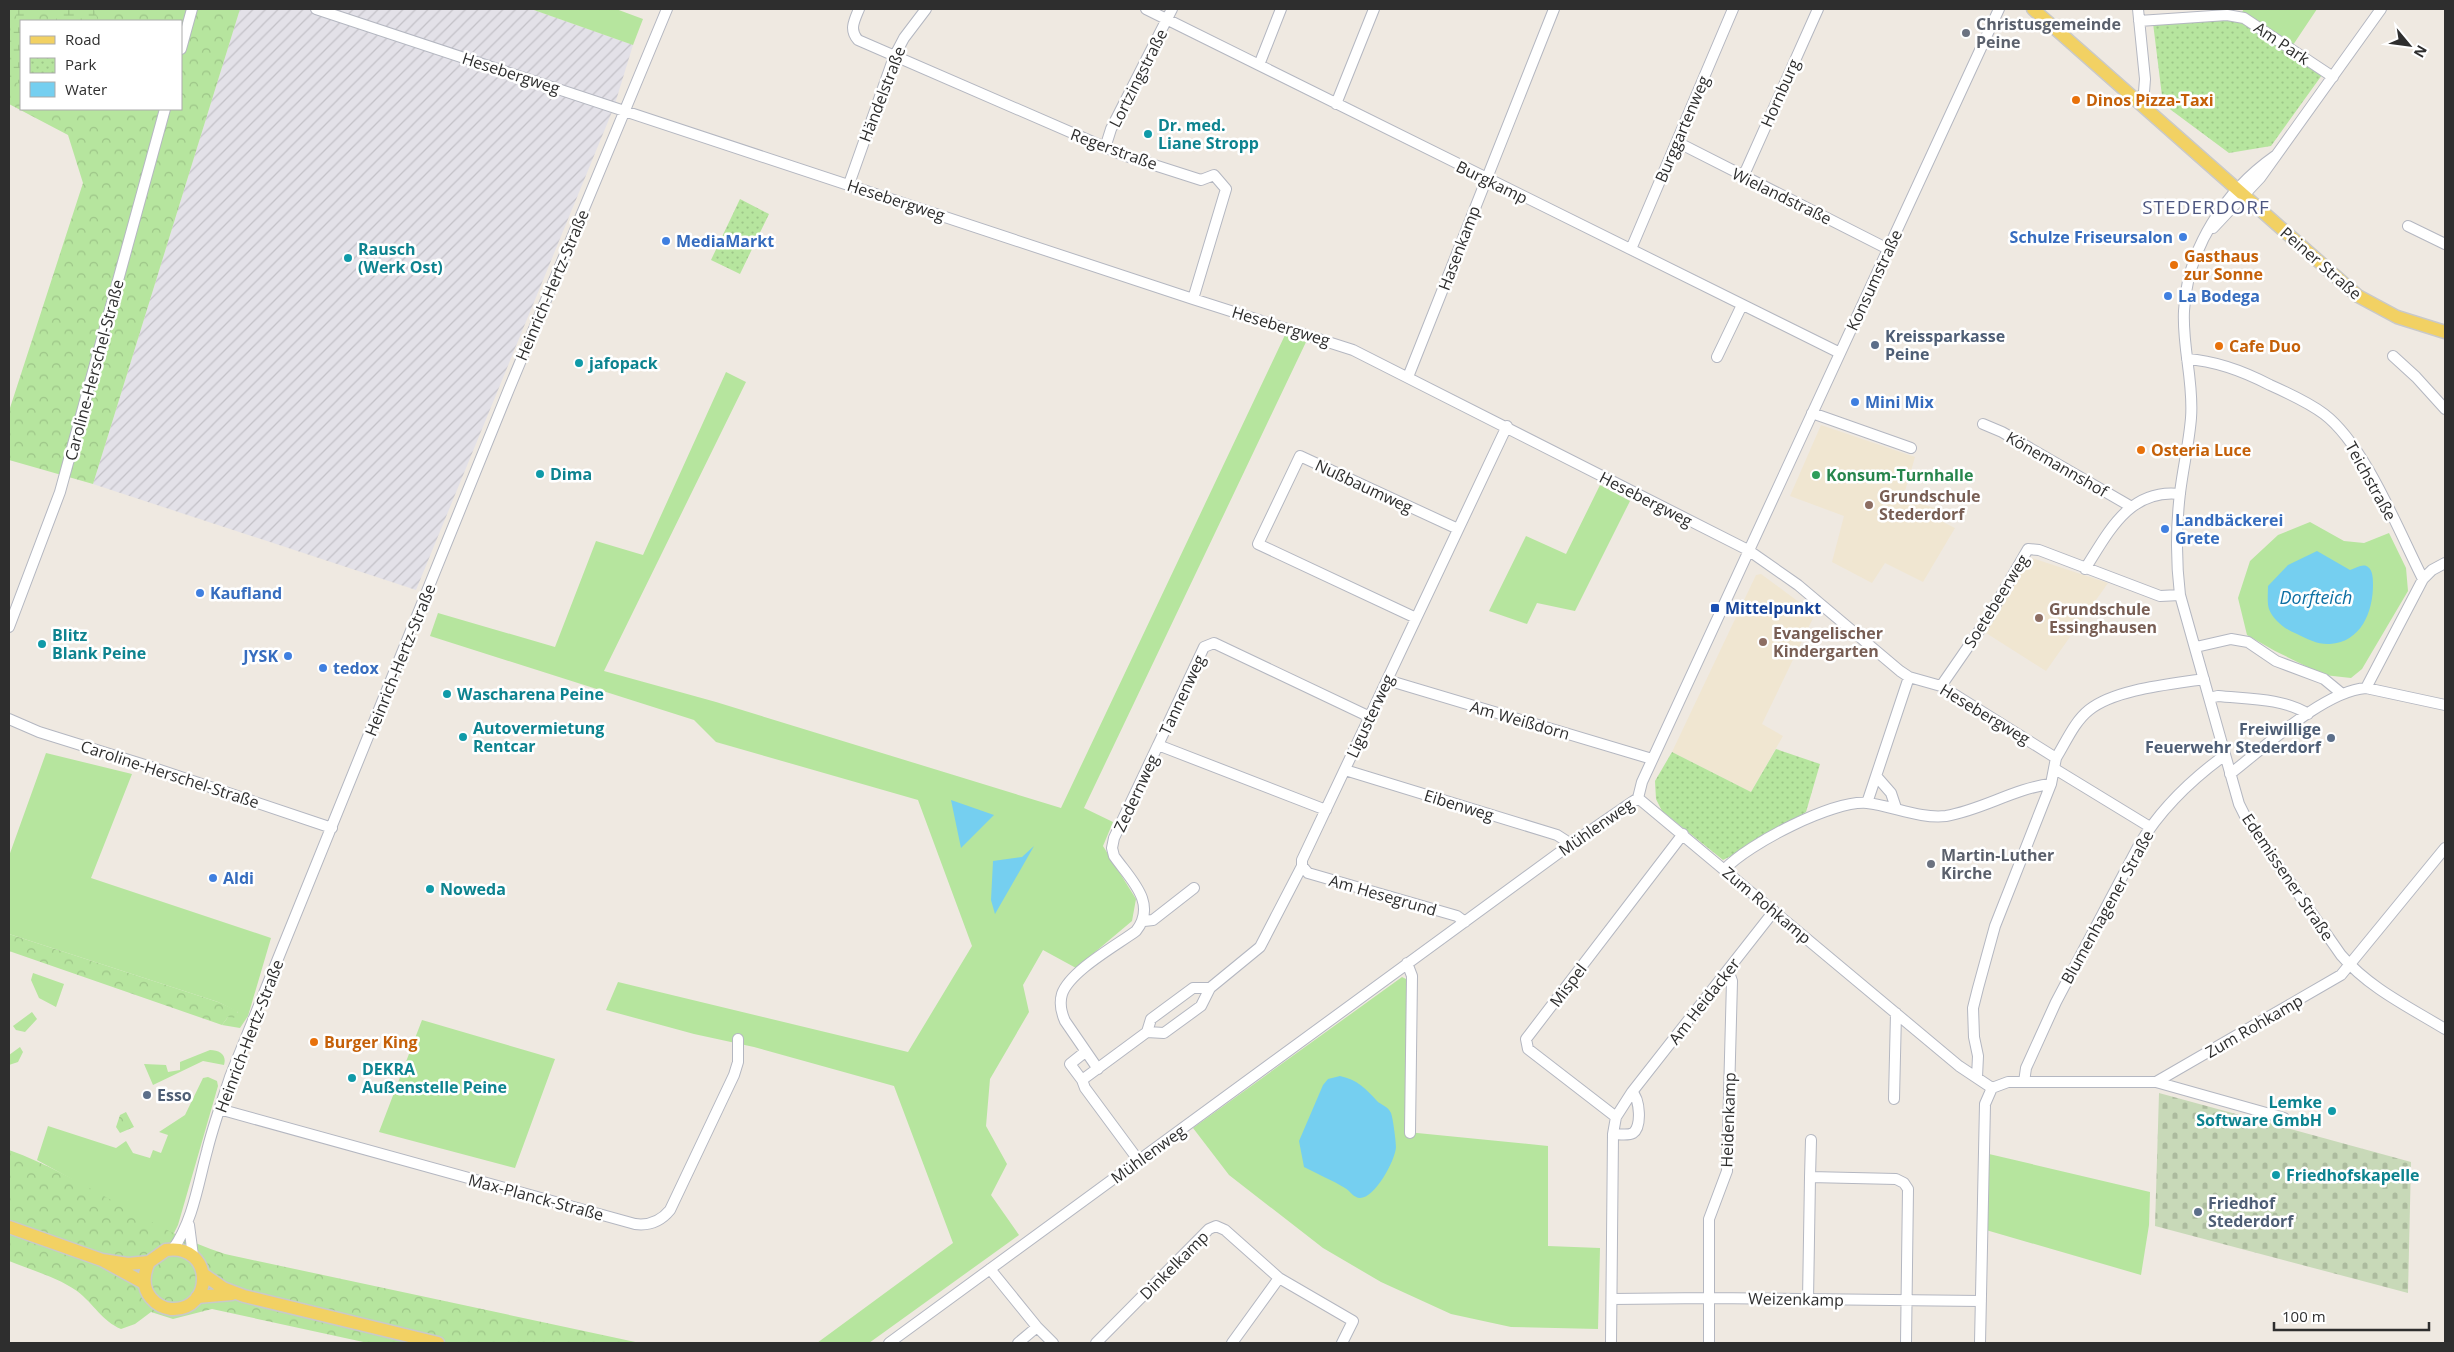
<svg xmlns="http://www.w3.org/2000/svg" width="2454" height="1352" viewBox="0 0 2454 1352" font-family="'Open Sans',sans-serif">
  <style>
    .industrial { fill: url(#industrial-furrows) }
    .education { fill: #f0e6d1 }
    .grass { fill: #b6e59e }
    .forest { fill: url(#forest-crowns); fill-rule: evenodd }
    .wetland { fill: url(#wetland-marsh) }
    .cemetery { fill: url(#cemetery-stones) }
    .park { fill: url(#park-dots) }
    .water { fill: #75cff0 }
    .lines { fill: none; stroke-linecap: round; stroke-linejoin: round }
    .minor-casing { stroke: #b4b7c1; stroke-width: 12 }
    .major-casing { stroke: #c9c9c9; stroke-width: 15 }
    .minor { stroke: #fff; stroke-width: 10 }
    .major { stroke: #f2d163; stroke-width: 12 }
    .worship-dot { fill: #6b7280; stroke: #fff; stroke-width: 2 }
    .food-dot { fill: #e8710a; stroke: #fff; stroke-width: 2 }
    .culture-dot { fill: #0f9aa8; stroke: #fff; stroke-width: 2 }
    .shop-dot { fill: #3f7fe0; stroke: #fff; stroke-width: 2 }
    .service-dot { fill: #5c6f8a; stroke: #fff; stroke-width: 2 }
    .leisure-dot { fill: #2e9e5b; stroke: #fff; stroke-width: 2 }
    .education-dot { fill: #8d6e63; stroke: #fff; stroke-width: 2 }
    .transit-dot { fill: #1a4fb4; stroke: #fff; stroke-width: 2 }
    .labels { text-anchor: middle; stroke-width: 5; stroke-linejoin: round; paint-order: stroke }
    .worship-label { font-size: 16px; font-weight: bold; fill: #5b616d; stroke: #fff; text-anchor: start }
    .street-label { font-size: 16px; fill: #2e2e2e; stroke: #fff }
    .food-label { font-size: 16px; font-weight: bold; fill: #c56008; stroke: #fff; text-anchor: start }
    .culture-label { font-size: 16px; font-weight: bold; fill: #0d838f; stroke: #fff; text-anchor: start }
    .shop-label { font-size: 16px; font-weight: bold; fill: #366cbe; stroke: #fff; text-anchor: start }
    .service-label { font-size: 16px; font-weight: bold; fill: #4e5e75; stroke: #fff; text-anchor: start }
    .leisure-label { font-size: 16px; font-weight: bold; fill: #27864d; stroke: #fff; text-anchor: start }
    .education-label { font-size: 16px; font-weight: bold; fill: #785e54; stroke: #fff; text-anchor: start }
    .transit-label { font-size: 16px; font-weight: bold; fill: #164399; stroke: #fff; text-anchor: start }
    .water-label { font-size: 18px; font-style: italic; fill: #0d6fa3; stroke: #fff }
    .quarter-label { font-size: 19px; letter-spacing: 1px; fill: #4d5680; stroke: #fff }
  </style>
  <defs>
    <pattern id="industrial-furrows" width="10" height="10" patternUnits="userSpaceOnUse" patternTransform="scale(1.25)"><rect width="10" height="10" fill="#e3e1e8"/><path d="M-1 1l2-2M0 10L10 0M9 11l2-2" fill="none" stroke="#c3c1c7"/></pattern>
    <pattern id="forest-crowns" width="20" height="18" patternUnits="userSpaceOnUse" patternTransform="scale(1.25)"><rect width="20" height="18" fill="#b6e59e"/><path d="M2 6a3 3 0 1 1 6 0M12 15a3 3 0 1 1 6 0" fill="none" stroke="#9dc588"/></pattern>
    <pattern id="wetland-marsh" width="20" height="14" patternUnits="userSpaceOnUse" patternTransform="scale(1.25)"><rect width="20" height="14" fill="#b6e59e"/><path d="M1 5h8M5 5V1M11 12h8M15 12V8" fill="none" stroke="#9dc588"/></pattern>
    <pattern id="cemetery-stones" width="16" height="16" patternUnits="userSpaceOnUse" patternTransform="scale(1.25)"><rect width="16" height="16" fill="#c8d9b8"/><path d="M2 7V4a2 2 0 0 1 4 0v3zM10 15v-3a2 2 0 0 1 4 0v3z" fill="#acbb9e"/></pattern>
    <pattern id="park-dots" width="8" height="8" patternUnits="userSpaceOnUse" patternTransform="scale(1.25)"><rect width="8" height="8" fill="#b6e59e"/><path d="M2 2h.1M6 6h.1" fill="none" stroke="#9dc588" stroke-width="1.8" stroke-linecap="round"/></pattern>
  </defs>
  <rect width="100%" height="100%" fill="#efe9e1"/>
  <path class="industrial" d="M240 9H531L633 45 614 107 416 590 93 484Z"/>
  <path class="education" d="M1821 425 1915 457 1903 498 1944 511 1941 521 1955 528 1923 582 1885 563 1872 583 1832 562 1844 516 1790 496Z
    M2029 557 2108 583 2046 671 1986 633Z
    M1761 574 1815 614 1762 724 1783 736 1751 792 1672 752 1756 575Z"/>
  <path class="grass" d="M531 9H616L643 19 633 45Z
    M2244 9H2317L2293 45 2242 12Z
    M1285 335 1306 342 1084 808 1113 822 1103 846 1136 899 1132 921 1076 968 1043 950 1023 985 1029 1012 990 1079 986 1126 1007 1164 991 1195 1019 1235 869 1343H817L953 1243 894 1086 754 1047 694 1034 606 1010 618 982 908 1052 972 946 918 800 716 742 694 720 430 636 438 613 555 647 596 541 643 555 726 372 746 382 604 671 716 702 1061 808Z
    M1600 485 1630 501 1575 611 1537 603 1527 624 1489 611 1526 536 1566 554Z
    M2310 522 2344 541 2364 543 2389 533 2406 568 2408 591 2362 669 2351 678 2324 675 2275 651 2247 635 2238 598 2250 561 2278 535Z
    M46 753 132 774 91 878 271 938 248 1016 240 1028 222 1025 228 1017 238 1012 218 1002 9 934V856Z
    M33 973 64 984 56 1007 39 998 31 980Z
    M1402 977 1406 979 1408 988 1407 1132 1548 1146V1246L1600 1248 1598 1329 1511 1327 1451 1314 1381 1282 1323 1248 1229 1175 1193 1128Z
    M32 1012 37 1019 25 1032 16 1030 13 1026Z
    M422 1020 555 1059 515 1168 379 1132Z
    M20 1047 23 1052 18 1062 9 1065V1055Z
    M210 1050C220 1050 227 1055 224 1065L203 1061 153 1085 144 1064 166 1065 168 1072 180 1070V1062Z
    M208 1077 217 1081 218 1086 178 1225 173 1235 37 1160 48 1126 116 1148 126 1141 133 1153 150 1158 153 1150 161 1153 168 1135 159 1132 185 1115 203 1078Z
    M1989 1154 2150 1192 2149 1225 2141 1275 1986 1230Z"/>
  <path class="forest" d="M9 9H240L93 484 9 460V411L83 183 68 135 9 104ZM21 21H181V109H21Z
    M9 934 218 1002 238 1011 234 1018 228 1017 222 1025 9 951Z
    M126 1112 134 1127 120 1133 116 1127 120 1115Z
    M9 1150C84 1177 148 1229 225 1254L640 1343H368L212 1309 173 1319 151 1312 135 1324 121 1329C102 1321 94 1304 77 1291 57 1277 31 1270 9 1261Z"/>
  <path class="wetland" d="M17 9H28L29 21H21V83L13 82 9 78V38L16 18Z
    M56 9H94L98 21H56Z"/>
  <path class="cemetery" d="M2159 1093 2411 1162 2408 1293 2155 1226Z"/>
  <path class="park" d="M2237 19 2322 75 2271 146 2229 153 2163 104 2153 23Z
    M740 199 769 214 740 274 711 260Z
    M1776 749 1820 764 1806 812 1753 845 1723 860 1662 811 1656 799 1655 781 1672 752 1751 792Z"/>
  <path class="water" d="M2317 551 2350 570C2356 568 2363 563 2368 567 2373 570 2373 580 2373 585 2373 612 2361 642 2330 644 2319 645 2307 639 2297 634 2286 630 2273 620 2269 609 2267 603 2268 593 2268 586L2288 565Z
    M951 800 994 815 961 848Z
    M1034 846 995 914 991 900 993 861 1022 857Z
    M1340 1076C1358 1080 1365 1088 1377 1101 1381 1105 1388 1106 1391 1113 1393 1118 1396 1141 1396 1147 1395 1161 1375 1198 1360 1198 1354 1198 1350 1191 1345 1188 1332 1180 1317 1174 1304 1167L1299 1141 1323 1085 1328 1079Z"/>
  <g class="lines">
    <g class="minor-casing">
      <path id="minor" d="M316 9 1193 299 1353 350 1748 550 1798 585 1900 671 1909 677 1941 686 2056 758 2051 784 1995 926 1978 988 1973 1008 1974 1037 1978 1056 1977 1077
        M859 9C854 21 849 30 858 40L1123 155 1201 180 1214 175 1226 189 1193 299
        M1146 9 1840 353
        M2139 21 2227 15 2244 18 2333 77
        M181 49 192 9
        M1259 65 1281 9
        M2137 102 2144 92 2145 79 2138 9
        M1336 104 1374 9
        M1677 142 1888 249
        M1105 148 1111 129 1172 9
        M2275 156C2225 191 2187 249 2184 311 2182 347 2194 382 2191 418 2189 443 2183 468 2180 493 2176 527 2176 562 2180 595L2239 804 2248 822 2341 955C2369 988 2409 1007 2445 1029
        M1743 177 1818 9
        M849 184 894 57 904 38 926 9
        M2408 226 2445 244
        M2213 228 2260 178 2381 9
        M1631 249 1733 9
        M2393 356 2416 377 2445 409
        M1717 357 1742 305
        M2187 359C2216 361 2245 372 2270 385 2288 393 2308 402 2324 414 2365 445 2399 532 2423 579L2366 688
        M1408 377 1554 9
        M1812 413 1911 448
        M1983 424 2002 432 2130 506
        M2085 569C2108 533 2129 488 2180 494
        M2423 579 2432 570 2445 563
        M1416 618 1258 544 1300 456 1458 529
        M9 627 60 492 165 109
        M2196 647 2231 639 2248 642 2276 661 2324 679 2341 693
        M1387 680 1652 759
        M1941 686 1988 618 2028 549 2039 550 2160 596 2180 595
        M2209 698 2218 696C2246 699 2283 698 2308 714
        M9 719 39 732 148 766 332 828
        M2056 758C2066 742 2074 722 2089 710 2115 689 2172 684 2204 679
        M2055 769 2150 827
        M1345 770 1557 835 1571 844
        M2230 774C2265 747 2324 691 2366 688L2445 705
        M1877 777 1891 793 1896 808
        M1638 798 1959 1066 1992 1088
        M1867 803 1909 677
        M1326 810 1158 745 1204 647 1214 643 1370 717
        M1302 866 1308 873 1457 916 1465 922
        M1725 869C1748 844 1833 800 1867 803 1893 806 1920 819 1946 816 1982 810 2015 788 2051 784
        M1144 921 1153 920 1194 888
        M1407 963 1412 976 1410 1133
        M1147 1032 1151 1019 1193 988H1210
        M1098 1069 1065 1021C1061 1012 1059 1004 1062 994 1070 971 1117 945 1136 931 1158 903 1130 879 1114 856L1112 848 1114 838 1158 745
        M1082 1080 1070 1064 1085 1052
        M2024 1082 2026 1068 2056 1002 2139 845C2160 810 2192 779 2225 755
        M2156 1082 2284 1118
        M1894 1099 1896 1013
        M219 1109 635 1224C650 1226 661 1221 670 1210L734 1075 738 1062V1039
        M1616 1117 1528 1049 1526 1039 1683 834
        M1613 1134C1619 1134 1628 1136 1633 1133 1642 1127 1640 1099 1632 1092
        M1139 1161 1085 1088 1082 1080 1147 1032 1164 1033 1201 1006 1210 988 1260 947 1302 866V860L1507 426
        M1810 1177 1811 1140
        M189 1225 193 1256
        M173 1249C193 1221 198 1184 207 1151 213 1126 222 1102 230 1077L509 389 667 9
        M990 1269 1037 1327 1053 1343
        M1612 1299 1709 1298 1981 1301
        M1808 1300 1810 1177 1896 1179 1904 1183 1908 1189 1906 1343
        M889 1343 1571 844 1638 798 1642 782 1999 9
        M1018 1343 1037 1327
        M1096 1343 1209 1229 1216 1226 1225 1230 1279 1278 1353 1321 1342 1343
        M1232 1343 1279 1278
        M1611 1343 1613 1134 1616 1117 1632 1092 1774 911
        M1709 1343V1219L1727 1171 1732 981 1728 970
        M1980 1343 1985 1104 1992 1088 2008 1082H2156L2341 975 2445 848"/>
    </g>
    <g class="major-casing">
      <path id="major" d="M2033 9 2358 296 2397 317 2445 332
        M9 1227 102 1260 144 1283
        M102 1260 128 1264 149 1262 166 1250C215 1243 214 1312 171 1309 163 1308 156 1304 151 1298 142 1287 143 1275 149 1262
        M203 1274 223 1288 244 1296 438 1343
        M197 1297 232 1294"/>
    </g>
    <use href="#minor" class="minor"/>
    <use href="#major" class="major"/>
  </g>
  <g class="worship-dot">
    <circle cx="1966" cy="33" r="5"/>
    <circle cx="1931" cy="864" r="5"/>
  </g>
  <g class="food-dot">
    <circle cx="2076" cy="100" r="5"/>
    <circle cx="2174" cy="265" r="5"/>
    <circle cx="2219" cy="346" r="5"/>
    <circle cx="2141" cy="450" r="5"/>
    <circle cx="314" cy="1042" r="5"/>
  </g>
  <g class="culture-dot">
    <circle cx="1148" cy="134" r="5"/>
    <circle cx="348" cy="258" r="5"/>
    <circle cx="579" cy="363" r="5"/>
    <circle cx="540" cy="474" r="5"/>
    <circle cx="42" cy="644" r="5"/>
    <circle cx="447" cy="694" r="5"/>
    <circle cx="463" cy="737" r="5"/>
    <circle cx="430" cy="889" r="5"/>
    <circle cx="352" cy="1078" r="5"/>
    <circle cx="2332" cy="1111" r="5"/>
    <circle cx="2276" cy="1175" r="5"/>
  </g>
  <g class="shop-dot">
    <circle cx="2183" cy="237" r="5"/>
    <circle cx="666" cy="241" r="5"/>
    <circle cx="2168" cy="296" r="5"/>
    <circle cx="1855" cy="402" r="5"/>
    <circle cx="2165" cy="529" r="5"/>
    <circle cx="200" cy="593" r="5"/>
    <circle cx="288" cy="656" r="5"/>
    <circle cx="323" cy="668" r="5"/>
    <circle cx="213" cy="878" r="5"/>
  </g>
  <g class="service-dot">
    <circle cx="1875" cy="345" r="5"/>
    <circle cx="2331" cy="738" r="5"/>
    <circle cx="147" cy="1095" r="5"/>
    <circle cx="2198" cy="1212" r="5"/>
  </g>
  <circle class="leisure-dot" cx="1816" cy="475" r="5"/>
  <g class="education-dot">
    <circle cx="1869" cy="505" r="5"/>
    <circle cx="2039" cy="618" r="5"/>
    <circle cx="1763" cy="642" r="5"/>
  </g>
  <rect class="transit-dot" x="1710" y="603" width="10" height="10" rx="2.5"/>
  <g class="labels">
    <g class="worship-label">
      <text x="1976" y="30">Christusgemeinde<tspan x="1976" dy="18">Peine</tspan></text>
      <text x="1941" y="861">Martin-Luther<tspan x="1941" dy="18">Kirche</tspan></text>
    </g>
    <g class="street-label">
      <text transform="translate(2282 43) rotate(34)" y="6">Am Park</text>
      <text transform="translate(511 73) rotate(18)" y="6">Hesebergweg</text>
      <text transform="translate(1138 78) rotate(-63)" y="6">Lortzingstraße</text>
      <text transform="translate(1780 93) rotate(-66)" y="6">Hornburg</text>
      <text transform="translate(882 94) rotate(-69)" y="6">Händelstraße</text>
      <text transform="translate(1682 129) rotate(-67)" y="6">Burggartenweg</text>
      <text transform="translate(1114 149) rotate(20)" y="6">Regerstraße</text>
      <text transform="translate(1492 182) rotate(26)" y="6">Burgkamp</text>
      <text transform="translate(1782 196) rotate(26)" y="6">Wielandstraße</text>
      <text transform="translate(896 200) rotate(18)" y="6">Hesebergweg</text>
      <text transform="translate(1459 248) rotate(-69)" y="6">Hasenkamp</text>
      <text transform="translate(2321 263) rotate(41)" y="6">Peiner Straße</text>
      <text transform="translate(1874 280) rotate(-65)" y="6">Konsumstraße</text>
      <text transform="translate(552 285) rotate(-67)" y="6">Heinrich-Hertz-Straße</text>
      <text transform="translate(1281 326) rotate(17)" y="6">Hesebergweg</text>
      <text transform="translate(94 370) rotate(-75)" y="6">Caroline-Herschel-Straße</text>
      <text transform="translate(2057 464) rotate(30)" y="6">Könemannshof</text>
      <text transform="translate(2371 481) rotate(61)" y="6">Teichstraße</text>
      <text transform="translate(1364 486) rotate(25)" y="6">Nußbaumweg</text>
      <text transform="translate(1646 499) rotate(27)" y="6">Hesebergweg</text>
      <text transform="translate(1996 601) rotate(-58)" y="6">Soetebeerweg</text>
      <text transform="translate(400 660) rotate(-68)" y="6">Heinrich-Hertz-Straße</text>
      <text transform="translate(1182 695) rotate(-65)" y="6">Tannenweg</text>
      <text transform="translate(1985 714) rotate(31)" y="6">Hesebergweg</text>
      <text transform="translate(1370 716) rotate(-65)" y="6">Ligusterweg</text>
      <text transform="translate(1520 720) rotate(16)" y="6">Am Weißdorn</text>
      <text transform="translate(170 774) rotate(18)" y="6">Caroline-Herschel-Straße</text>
      <text transform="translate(1136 793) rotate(-65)" y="6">Zedernweg</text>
      <text transform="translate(1459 805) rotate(17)" y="6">Eibenweg</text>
      <text transform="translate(1596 827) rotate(-35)" y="6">Mühlenweg</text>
      <text transform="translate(2288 877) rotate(56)" y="6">Edemissener Straße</text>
      <text transform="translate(1383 895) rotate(16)" y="6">Am Hesegrund</text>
      <text transform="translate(1767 905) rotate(40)" y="6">Zum Rohkamp</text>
      <text transform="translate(2107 907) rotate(-61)" y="6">Blumenhagener Straße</text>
      <text transform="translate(1568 985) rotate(-53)" y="6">Mispel</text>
      <text transform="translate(1704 1001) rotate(-52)" y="6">Am Heidacker</text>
      <text transform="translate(2254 1026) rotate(-30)" y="6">Zum Rohkamp</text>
      <text transform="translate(249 1036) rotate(-69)" y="6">Heinrich-Hertz-Straße</text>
      <text transform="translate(1728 1120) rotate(-88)" y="6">Heidenkamp</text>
      <text transform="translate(1148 1154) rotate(-36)" y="6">Mühlenweg</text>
      <text transform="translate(536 1197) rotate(15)" y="6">Max-Planck-Straße</text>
      <text transform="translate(1174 1265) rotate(-45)" y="6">Dinkelkamp</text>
      <text transform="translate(1796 1299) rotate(1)" y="6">Weizenkamp</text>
    </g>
    <g class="food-label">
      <text x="2086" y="106">Dinos Pizza-Taxi</text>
      <text x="2184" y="262">Gasthaus<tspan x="2184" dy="18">zur Sonne</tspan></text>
      <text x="2229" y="352">Cafe Duo</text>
      <text x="2151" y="456">Osteria Luce</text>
      <text x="324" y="1048">Burger King</text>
    </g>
    <g class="culture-label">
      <text x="1158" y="131">Dr. med.<tspan x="1158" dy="18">Liane Stropp</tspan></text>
      <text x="358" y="255">Rausch<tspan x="358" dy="18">(Werk Ost)</tspan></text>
      <text x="589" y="369">jafopack</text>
      <text x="550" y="480">Dima</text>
      <text x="52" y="641">Blitz<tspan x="52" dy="18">Blank Peine</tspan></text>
      <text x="457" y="700">Wascharena Peine</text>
      <text x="473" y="734">Autovermietung<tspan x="473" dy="18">Rentcar</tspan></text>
      <text x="440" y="895">Noweda</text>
      <text x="362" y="1075">DEKRA<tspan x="362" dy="18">Außenstelle Peine</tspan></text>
      <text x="2322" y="1108" text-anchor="end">Lemke<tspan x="2322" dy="18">Software GmbH</tspan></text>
      <text x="2286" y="1181">Friedhofskapelle</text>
    </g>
    <g class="shop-label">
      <text x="2173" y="243" text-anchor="end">Schulze Friseursalon</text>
      <text x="676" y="247">MediaMarkt</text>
      <text x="2178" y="302">La Bodega</text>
      <text x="1865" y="408">Mini Mix</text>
      <text x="2175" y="526">Landbäckerei<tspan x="2175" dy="18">Grete</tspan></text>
      <text x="210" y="599">Kaufland</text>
      <text x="278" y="662" text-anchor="end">JYSK</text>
      <text x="333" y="674">tedox</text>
      <text x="223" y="884">Aldi</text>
    </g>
    <g class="service-label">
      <text x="1885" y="342">Kreissparkasse<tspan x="1885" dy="18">Peine</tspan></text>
      <text x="2321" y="735" text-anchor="end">Freiwillige<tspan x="2321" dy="18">Feuerwehr Stederdorf</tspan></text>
      <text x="157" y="1101">Esso</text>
      <text x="2208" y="1209">Friedhof<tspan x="2208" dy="18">Stederdorf</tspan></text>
    </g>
    <g class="leisure-label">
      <text x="1826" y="481">Konsum-Turnhalle</text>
    </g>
    <g class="education-label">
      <text x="1879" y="502">Grundschule<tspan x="1879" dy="18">Stederdorf</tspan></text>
      <text x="2049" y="615">Grundschule<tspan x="2049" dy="18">Essinghausen</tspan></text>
      <text x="1773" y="639">Evangelischer<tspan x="1773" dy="18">Kindergarten</tspan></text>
    </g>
    <g class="transit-label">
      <text x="1725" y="614">Mittelpunkt</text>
    </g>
    <g class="water-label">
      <text x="2316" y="604">Dorfteich</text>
    </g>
    <g class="quarter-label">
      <text x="2206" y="214">STEDERDORF</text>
    </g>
  </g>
  <rect width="2454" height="1352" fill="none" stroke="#2e2e2e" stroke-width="20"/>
  <rect x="20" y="20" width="162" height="90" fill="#ffffff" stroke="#ababab"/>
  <rect x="30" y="36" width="25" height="8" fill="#f2d163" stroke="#ababab"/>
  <text x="65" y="45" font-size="15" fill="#2e2e2e">Road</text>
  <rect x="30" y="58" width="25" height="15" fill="url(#park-dots)" stroke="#ababab"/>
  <text x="65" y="70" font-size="15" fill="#2e2e2e">Park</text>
  <rect x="30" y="82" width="25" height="15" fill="#75cff0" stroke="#ababab"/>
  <text x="65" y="95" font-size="15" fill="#2e2e2e">Water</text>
  <g transform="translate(2409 45) rotate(119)" stroke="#ffffff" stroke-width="4" paint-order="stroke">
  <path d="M0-4L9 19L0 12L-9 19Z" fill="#2e2e2e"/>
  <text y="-8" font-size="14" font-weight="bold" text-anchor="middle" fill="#2e2e2e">N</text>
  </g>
  <path d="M2274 1322v8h155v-8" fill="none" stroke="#2e2e2e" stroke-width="2.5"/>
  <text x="2282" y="1322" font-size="15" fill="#2e2e2e" stroke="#ffffff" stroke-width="4" paint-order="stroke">100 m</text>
</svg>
